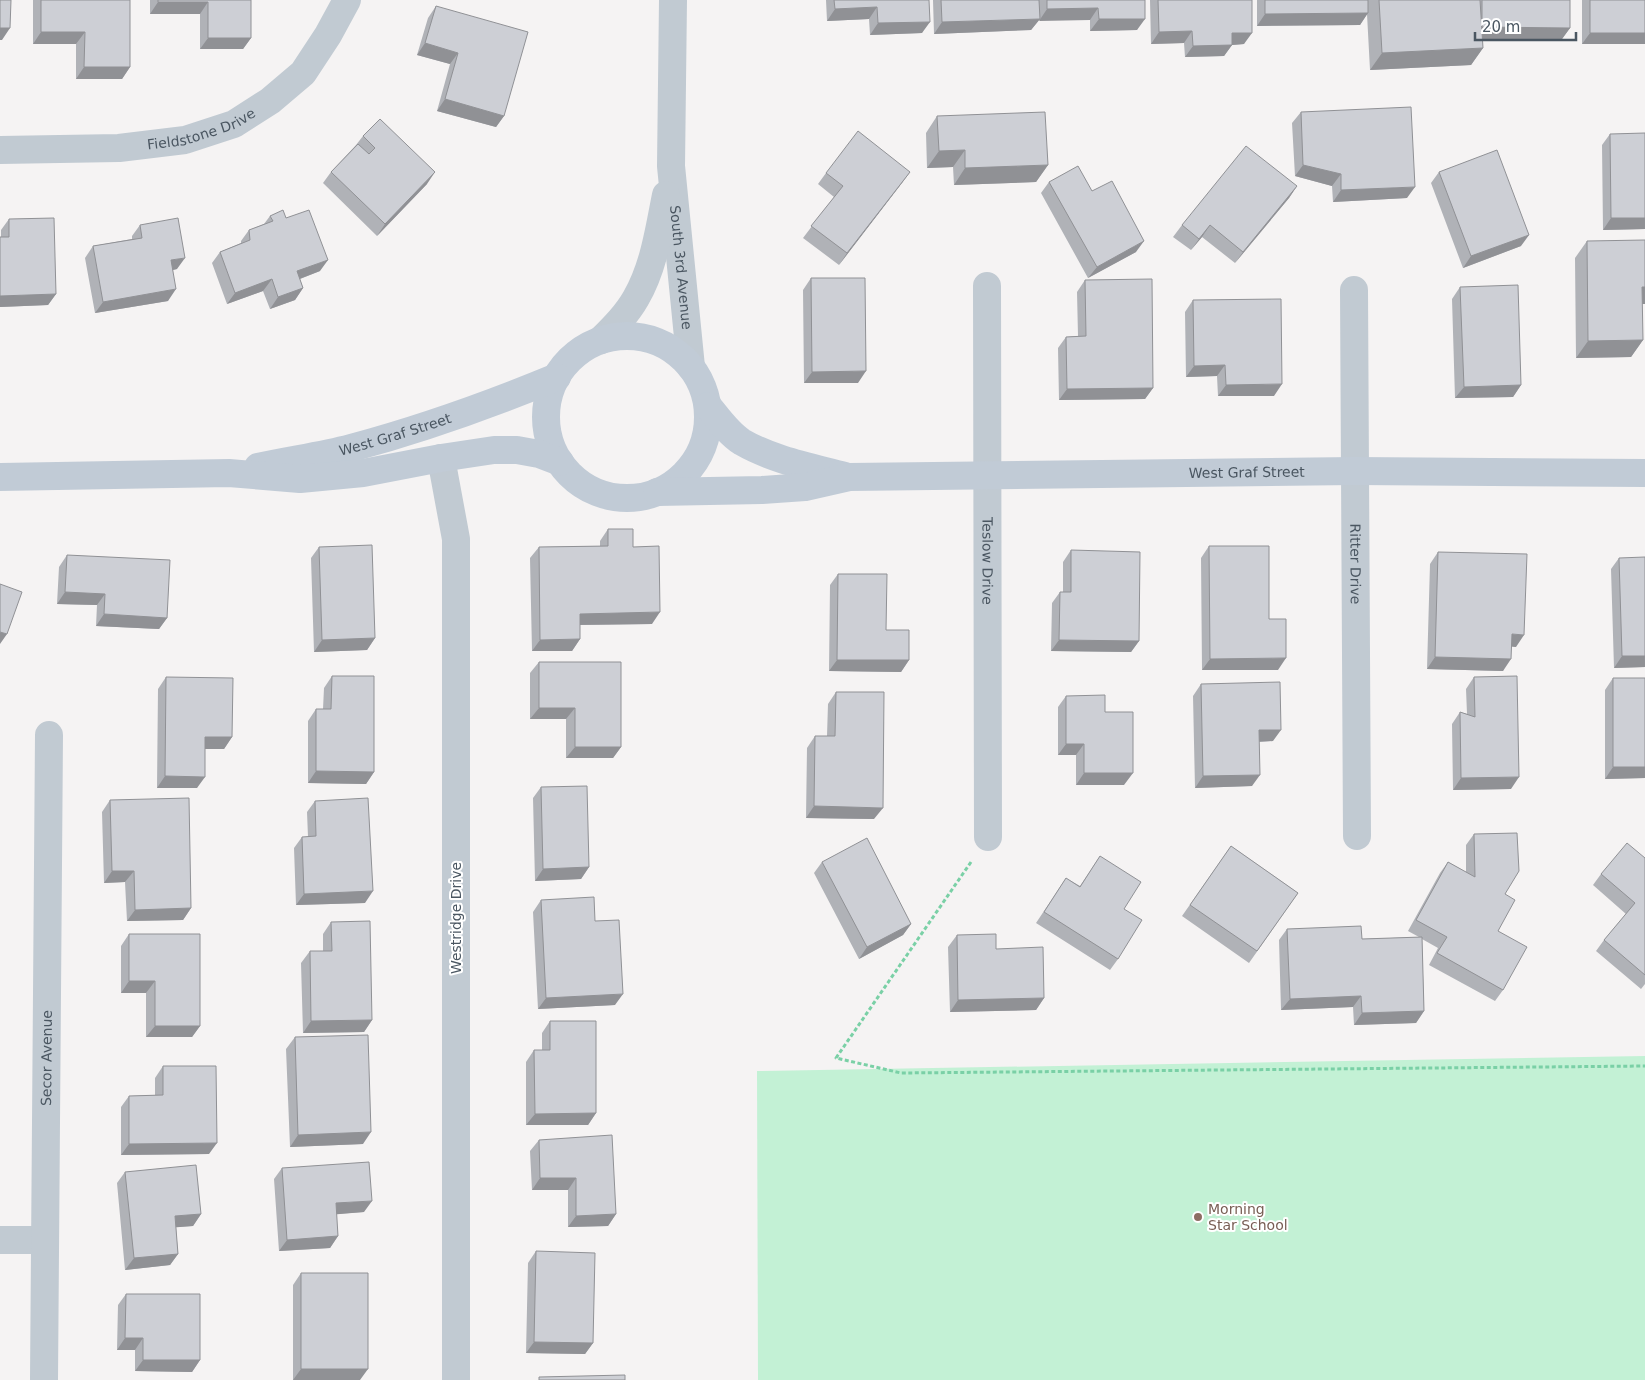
<svg xmlns="http://www.w3.org/2000/svg" width="1645" height="1380" viewBox="0 0 1645 1380" font-family="'DejaVu Sans',sans-serif">
  <style>
    .green { fill: #c3f1d5 }
    .lines { fill: none; stroke-linecap: round; stroke-linejoin: round }
    .path { stroke: #7ad0a6; stroke-width: 3; stroke-dasharray: 4 2.5; stroke-linecap: butt }
    .minor { stroke: #c1cad2; stroke-width: 28 }
    .tertiary { stroke: #c1cad2; stroke-width: 28 }
    .secondary { stroke: #c1cbd6; stroke-width: 28 }
    .wall { fill: #b0b2b7 }
    .shaded-wall { fill: #909195 }
    .building { fill: #cdcfd5; stroke: #909195 }
    .education-dot { fill: #8d6e63; stroke: #fff; stroke-width: 2 }
    .labels { text-anchor: middle; stroke-width: 4; stroke-linejoin: round; paint-order: stroke }
    .street-label { font-size: 14px; fill: #4a5661; stroke: #fff }
    .education-label { font-size: 14px; fill: #785e54; stroke: #fff; text-anchor: start }
  </style>
  <rect width="100%" height="100%" fill="#f5f3f3"/>
  <path class="green" d="M1645 1056V1380H758L757 1071Z"/>
  <g class="lines">
    <path class="path" d="M971 862 836 1058 901 1073 1645 1066"/>
    <g class="minor">
      <path id="s1" d="M0 150 119 148 185 140 234 124 270 101 303 73 328 35 347 0"/>
      <path id="s2" d="M987 286 988 837"/>
      <path id="s3" d="M1354 290 1357 836"/>
      <path d="M441 458 456 539V1380"/>
      <path d="M0 1240H44"/>
      <path id="s4" d="M44 1380 49 735"/>
    </g>
    <g class="tertiary">
      <path id="s5" d="M673 0 671 166 691 367"/>
      <path d="M601 340C614 327 627 314 636 298 654 267 659 230 666 195"/>
    </g>
    <g class="secondary">
      <circle cx="627" cy="417" r="81"/>
      <path d="M708 406C718 418 728 433 742 442 773 460 811 467 845 476"/>
      <path id="s6" d="M258 467C289 460 321 456 351 448 422 429 489 405 557 377"/>
      <path d="M0 477 229 473 300 479 363 473 441 458 494 450H517L539 454 560 462"/>
      <path id="s7" d="M657 492 762 490 805 487 849 477 1355 471 1645 473"/>
    </g>
  </g>
  <path class="wall" d="M33 0H130V67L122 79H76V44H33Z
    M150 0H251V38L243 49H200V14H150Z
    M826 0H929L922 33 870 35 869 19 827 21Z
    M933 0H1145L1137 30 1090 31V20H1039L1031 30 934 34Z
    M1150 0H1252L1244 44 1232 45 1224 56 1185 57 1184 43 1151 44Z
    M1257 0H1570V28L1562 39H1482L1483 48 1471 65 1370 70 1367 14 1360 25 1257 26Z
    M1582 0H1645V44H1582Z
    M436 6 504 116 496 127 437 111 450 64 417 55 428 18Z
    M1301 112 1407 198 1333 202 1332 186 1295 176 1292 123Z
    M937 116 1048 165 1036 182 954 185 953 167 927 168 926 133Z
    M1610 134 1645 229 1603 230 1602 145Z
    M363 136 427 184 377 236 323 183 331 172 356 145Z
    M910 172 839 265 803 238 834 197 818 184 826 173Z
    M1439 172 1521 246 1463 268 1431 183Z
    M1049 182 1092 191 1136 252 1088 278 1041 193Z
    M1297 186 1289 198 1235 263 1202 237 1191 250 1173 237 1182 225Z
    M270 216 286 218 320 271 300 279 303 288 295 300 270 309 263 291 227 304 212 263 220 252 241 243V241L249 230 264 224Z
    M9 219 56 294 48 305 0 307V237H1V230Z
    M140 225 177 269 173 270 168 301 95 313 85 258 93 246 132 239V236Z
    M1587 241 1643 340 1631 357 1576 358 1575 258Z
    M811 278 858 383H804L803 290Z
    M1085 280 1153 388 1145 399 1059 400 1058 348 1066 337 1078 336 1077 292Z
    M1460 287 1521 385 1513 397 1455 398 1452 299Z
    M1193 300 1274 396H1218L1217 376 1186 377 1185 312Z
    M608 529 633 547 652 624 580 625V639L572 651H532L530 558 539 547 600 546V541Z
    M1209 546 1278 670H1202L1201 558Z
    M319 547 375 638 367 650 314 652 311 558Z
    M1071 550 1139 641 1131 652 1051 651 1052 603 1060 592H1063V562Z
    M1438 552 1516 647 1512 646 1503 671 1427 669 1430 564Z
    M67 555 167 618 159 629 96 626 97 605 57 604 59 567Z
    M1619 558 1645 667 1614 668 1611 569Z
    M838 574 886 630 909 660 901 672 829 671 830 585Z
    M539 662 621 747 613 758H566V719H530V673Z
    M332 676 374 772 366 784 308 783V721L316 709H323L324 688Z
    M166 677 232 737 224 749H205L197 788H157L158 689Z
    M1474 677 1511 789 1453 790 1452 724 1460 712 1467 714 1466 689Z
    M1613 678 1645 778 1605 779V690Z
    M1201 684 1273 741 1259 742 1252 786 1195 788 1193 696Z
    M836 692 874 819 806 818 807 748 815 736H827L828 704Z
    M1066 696 1105 712 1124 785H1076V755H1058V707Z
    M541 787 589 867 581 879 535 881 533 798Z
    M110 800 191 908 183 920 127 921 125 882 104 883 102 812Z
    M315 801 365 903 296 905 294 848 302 837H308L307 812Z
    M1474 834 1505 894 1498 931 1503 990 1495 1001 1429 965 1438 948 1422 939 1424 1011 1416 1023 1354 1025 1353 1007 1281 1010 1279 940 1287 929 1362 939 1419 937 1408 931 1440 873 1448 862 1466 872V845Z
    M1231 846 1298 893 1249 963 1182 916Z
    M1100 856 1124 909 1118 959 1110 970 1036 923 1066 878 1080 886Z
    M1645 858V984L1641 989 1596 951 1604 940 1626 914 1593 885 1601 874Z
    M822 862 911 924 903 935 859 959 814 873Z
    M541 900 595 921 615 1005 538 1009 533 912Z
    M331 922 372 1020 364 1032 303 1033 301 963 310 951H323V934Z
    M129 934 200 1026 192 1037H146V993H121V946Z
    M957 935 996 949 1044 998 1036 1010 950 1012 948 947Z
    M550 1021 596 1113 588 1125H526V1062L534 1050H542V1033Z
    M295 1037 363 1144 290 1147 286 1049Z
    M163 1066 209 1154 121 1155V1107L129 1096 155 1095V1078Z
    M539 1140 616 1214 608 1226 568 1227V1190H532L530 1151Z
    M282 1168 364 1212 336 1214 338 1236 330 1248 279 1251 274 1179Z
    M125 1172 201 1214 193 1226 176 1227 178 1254 170 1265 125 1270 117 1183Z
    M536 1251 593 1343 585 1354 526 1353 528 1263Z
    M301 1273 360 1380H293V1285Z
    M126 1294 200 1360 192 1372 135 1371V1350H117L118 1305Z"/>
  <path class="shaded-wall" d="M158 2H208L200 14H150Z
    M877 7 869 19 827 21 835 9Z
    M1098 8 1090 20 1039 21 1047 9Z
    M1368 13 1360 25 1257 26 1265 14Z
    M1040 19 1031 30 934 34 942 22Z
    M1099 19H1145L1137 30 1090 31Z
    M930 22 922 33 870 35 878 23Z
    M1482 27 1570 28 1562 39H1474Z
    M0 28H10L2 40H0Z
    M1192 31 1184 43 1151 44 1159 32Z
    M41 32H85L76 44H33Z
    M1232 33H1252L1244 44 1232 45 1224 56 1185 57 1193 46Z
    M1590 33H1645V44H1582Z
    M208 38H251L243 49H200Z
    M425 43 458 53 450 64 417 55Z
    M1483 48 1471 65 1370 70 1382 53Z
    M84 67H130L122 79H76Z
    M445 99 504 116 496 127 437 111Z
    M965 150 953 167 927 168 939 151Z
    M1048 165 1036 182 954 185 965 168Z
    M1303 165 1341 174 1332 186 1295 176Z
    M435 172 427 184 377 236 385 224Z
    M910 172 902 183 839 265 847 253Z
    M1297 186 1289 198 1235 263 1243 252Z
    M1415 187 1407 198 1333 202 1341 190Z
    M1611 218H1645V229L1603 230Z
    M1210 225 1202 237 1191 250 1199 239Z
    M1529 235 1521 246 1463 268 1471 256Z
    M1144 241 1136 252 1088 278 1097 267Z
    M185 258 177 269 163 272 171 260Z
    M328 260 320 271 289 283 297 271Z
    M272 279 263 291 227 304 235 293Z
    M1642 287H1645V304H1630Z
    M303 288 295 300 270 309 278 297Z
    M176 289 168 301 95 313 103 302Z
    M56 294 48 305 0 307V296Z
    M1643 340 1631 357 1576 358 1588 341Z
    M1225 365 1217 376 1186 377 1194 366Z
    M866 371 858 383H804L812 372Z
    M1282 384 1274 396H1218L1226 385Z
    M1521 385 1513 397 1455 398 1464 387Z
    M1153 388 1145 399 1059 400 1067 389Z
    M65 592 105 594 97 605 57 604Z
    M660 612 652 624 572 625 580 614Z
    M104 614 167 618 159 629 96 626Z
    M0 632 7 634 0 644Z
    M1512 634 1524 635 1516 647 1504 646Z
    M375 638 367 650 314 652 322 640Z
    M580 639 572 651H532L540 640Z
    M1059 640 1139 641 1131 652 1051 651Z
    M1622 656H1645V667L1614 668Z
    M1435 657 1511 659 1503 671 1427 669Z
    M1286 658 1278 670H1202L1210 659Z
    M837 660H909L901 672 829 671Z
    M539 708H575L566 719H530Z
    M1259 730H1281L1273 741 1251 742Z
    M205 737H232L224 749H197Z
    M1066 744H1084L1076 755H1058Z
    M575 747H621L613 758H566Z
    M1613 767H1645V778L1605 779Z
    M316 771 374 772 366 784 308 783Z
    M1084 773H1133L1124 785H1076Z
    M1260 775 1252 786 1195 788 1203 776Z
    M165 776 205 777 197 788H157Z
    M1519 777 1511 789 1453 790 1461 778Z
    M814 806 883 808 874 819 806 818Z
    M589 867 581 879 535 881 543 869Z
    M112 871H134L125 882 104 883Z
    M373 891 365 903 296 905 304 894Z
    M191 908 183 920 127 921 135 910Z
    M911 924 903 935 859 959 867 947Z
    M129 981H155L146 993H121Z
    M623 994 615 1005 538 1009 546 998Z
    M1361 996 1353 1007 1281 1010 1290 999Z
    M1044 998 1036 1010 950 1012 958 1000Z
    M1424 1011 1416 1023 1354 1025 1362 1013Z
    M372 1020 364 1032 303 1033 311 1021Z
    M155 1026H200L192 1037H146Z
    M596 1113 588 1125H526L535 1114Z
    M371 1132 363 1144 290 1147 298 1135Z
    M217 1143 209 1154 121 1155 129 1144Z
    M540 1178H576L568 1190H532Z
    M372 1201 364 1212 328 1215 336 1203Z
    M201 1214 193 1226 167 1228 175 1216Z
    M616 1214 608 1226 568 1227 576 1216Z
    M338 1236 330 1248 279 1251 287 1240Z
    M178 1254 170 1265 125 1270 134 1258Z
    M125 1338H143L135 1350H117Z
    M534 1342 593 1343 585 1354 526 1353Z
    M143 1360H200L192 1372 135 1371Z
    M301 1369H368L360 1380H293Z"/>
  <path class="building" d="M0 0H11L10 28H0Z
    M41 0H130V67H84L85 32H41Z
    M158 0H251V38H208V2H158Z
    M834 0H929L930 22 878 23 877 7 835 9Z
    M941 0H1039L1040 19 942 22Z
    M1047 0H1145V19H1099L1098 8 1047 9Z
    M1158 0H1252V33H1232V45L1193 46 1192 31 1159 32Z
    M1265 0H1368V13L1265 14Z
    M1379 0H1480L1483 48 1382 53Z
    M1482 0H1570V28L1482 27Z
    M1590 0H1645V33H1590Z
    M436 6 528 32 504 116 445 99 458 53 425 43Z
    M1411 107 1415 187 1341 190V174L1303 165 1301 112Z
    M1045 112 1048 165 965 168V150L939 151 937 116Z
    M380 119 435 172 385 224 331 172 358 144 369 154 375 148 363 136Z
    M858 131 910 172 847 253 811 226 843 186 826 173Z
    M1645 133V218H1611L1610 134Z
    M1246 146 1297 186 1243 252 1210 225 1199 239 1182 225Z
    M1497 150 1529 235 1471 256 1439 172Z
    M1078 166 1092 191 1112 181 1144 241 1097 267 1049 182Z
    M283 210 286 218 309 210 328 260 297 271 303 288 278 297 272 279 235 293 220 252 250 240 249 230 273 221 270 216Z
    M54 218 56 294 0 296V237H9V219Z
    M178 218 185 258 171 260 176 289 103 302 93 246 142 238 140 225Z
    M1645 240V287H1642L1643 340 1588 341 1587 241Z
    M811 278H865L866 371 812 372Z
    M1152 279 1153 388 1067 389 1066 337 1086 336 1085 280Z
    M1518 285 1521 385 1464 387 1460 287Z
    M1281 299 1282 384 1226 385 1225 365 1194 366 1193 300Z
    M608 529H633V547L659 546 660 612 580 614V639L540 640 539 547 608 546Z
    M372 545 375 638 322 640 319 547Z
    M1209 546H1269V619H1286V658L1210 659Z
    M1071 550 1140 552 1139 641 1059 640 1060 592H1071Z
    M1438 552 1527 554 1524 635 1512 634 1511 659 1435 657Z
    M67 555 170 560 167 618 104 614 105 594 65 592Z
    M1645 557V656H1622L1619 558Z
    M838 574H887L886 630H909V660H837Z
    M0 584 22 592 7 634 0 632Z
    M539 662H621V747H575V708H539Z
    M332 676H374V772L316 771V709H331Z
    M1517 676 1519 777 1461 778 1460 712 1475 717 1474 677Z
    M166 677 233 678 232 737H205V777L165 776Z
    M1613 678H1645V767H1613Z
    M1280 682 1281 730H1259L1260 775 1203 776 1201 684Z
    M836 692H884L883 808 814 806 815 736H835Z
    M1105 695V712H1133V773H1084V744H1066V696Z
    M587 786 589 867 543 869 541 787Z
    M189 798 191 908 135 910 134 871H112L110 800Z
    M368 798 373 891 304 894 302 837 316 836 315 801Z
    M1517 833 1519 871 1505 894 1515 900 1498 931 1527 947 1503 990 1437 953 1447 937 1416 920 1448 862 1475 877 1474 834Z
    M867 838 911 924 867 947 822 862Z
    M1627 843 1645 858V975L1604 940 1635 903 1601 874Z
    M1231 846 1298 893 1257 951 1190 905Z
    M1100 856 1141 882 1124 909 1142 920 1118 959 1044 912 1066 878 1080 887Z
    M594 897 595 921 619 920 623 994 546 998 541 900Z
    M370 921 372 1020 311 1021 310 951H332L331 922Z
    M1361 926 1362 939 1422 937 1424 1011 1362 1013 1361 996 1290 999 1287 929Z
    M129 934H200V1026H155V981H129Z
    M996 934V949L1043 947 1044 998 958 1000 957 935Z
    M550 1021H596V1113L535 1114 534 1050H550Z
    M368 1035 371 1132 298 1135 295 1037Z
    M163 1066H216L217 1143 129 1144V1096L163 1095Z
    M612 1135 616 1214 576 1216V1178H540L539 1140Z
    M369 1162 372 1201 336 1203 338 1236 287 1240 282 1168Z
    M196 1165 201 1214 175 1216 178 1254 134 1258 125 1172Z
    M536 1251 595 1253 593 1343 534 1342Z
    M301 1273H368V1369H301Z
    M126 1294H200V1360H143V1338H125Z
    M625 1375V1380H539V1377Z"/>
  <circle class="education-dot" cx="1198" cy="1217" r="5"/>
  <g class="labels">
    <g class="street-label">
      <text dy="5" stroke="none"><textPath href="#s1" startOffset="204">Fieldstone Drive</textPath></text>
      <text dy="5" stroke="none"><textPath href="#s5" startOffset="268">South 3rd Avenue</textPath></text>
      <text dy="5" stroke="none"><textPath href="#s6" startOffset="141">West Graf Street</textPath></text>
      <text dy="5" stroke="none"><textPath href="#s7" startOffset="591">West Graf Street</textPath></text>
      <text dy="5" stroke="none"><textPath href="#s2" startOffset="275">Teslow Drive</textPath></text>
      <text dy="5" stroke="none"><textPath href="#s3" startOffset="274">Ritter Drive</textPath></text>
      <text transform="translate(456 918) rotate(-90)" y="5">Westridge Drive</text>
      <text dy="5" stroke="none"><textPath href="#s4" startOffset="322">Secor Avenue</textPath></text>
    </g>
    <g class="education-label">
      <text x="1208" y="1214">Morning<tspan x="1208" dy="16">Star School</tspan></text>
    </g>
  </g>
  <path d="M1475 32v8h101v-8" fill="none" stroke="#4a5661" stroke-width="2.5"/>
  <text x="1482" y="32" font-size="15" fill="#4a5661" stroke="#ffffff" stroke-width="4" paint-order="stroke">20 m</text>
</svg>
